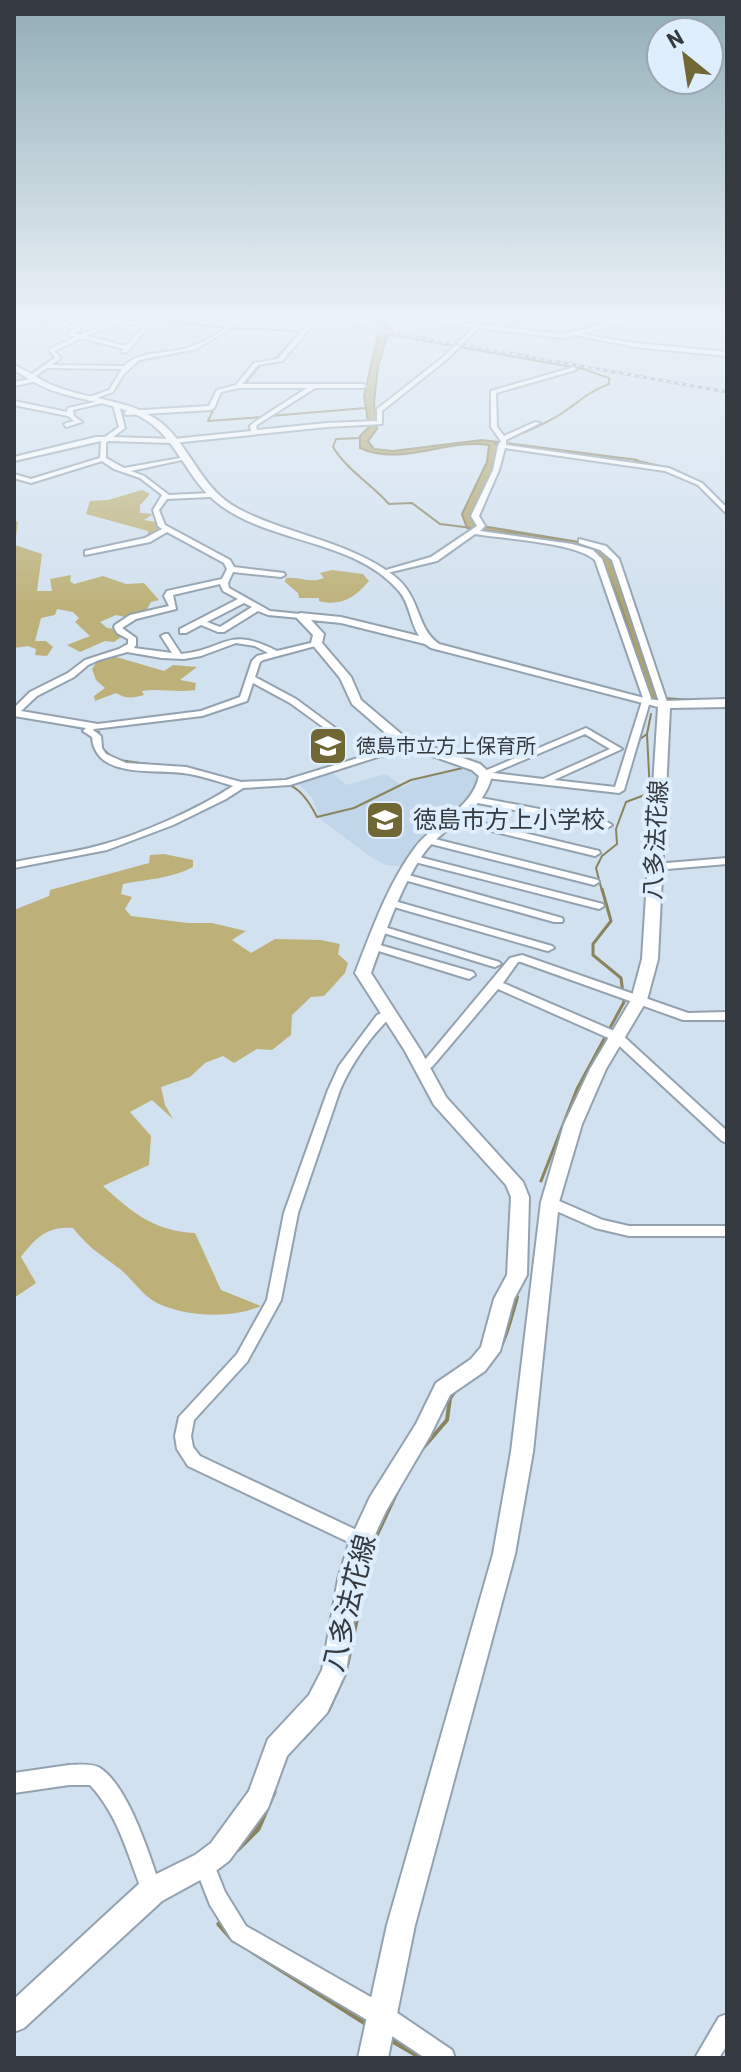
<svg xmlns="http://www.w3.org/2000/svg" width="741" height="2072" viewBox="0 0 741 2072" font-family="Barlow,'Noto Sans JP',sans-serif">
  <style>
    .built { fill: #c1d6e9 }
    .forest { fill: #bdb179 }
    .water { fill: #afa36b; stroke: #8a845e; stroke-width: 2 }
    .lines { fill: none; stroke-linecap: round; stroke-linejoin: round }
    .stream-far3 { stroke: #8a845e; stroke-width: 2 }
    .stream-far2 { stroke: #8a845e; stroke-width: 3 }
    .stream-far1 { stroke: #8a845e; stroke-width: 4 }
    .stream { stroke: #8a845e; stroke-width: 5 }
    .minor-casing { stroke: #94a2af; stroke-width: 4 }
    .major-casing { stroke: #94a2af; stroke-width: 4 }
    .minor { fill: #fff; fill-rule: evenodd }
    .major { fill: #fff; fill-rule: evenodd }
    .rail-casing { stroke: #8a959f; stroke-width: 3 }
    .rail { stroke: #dfeefc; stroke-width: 2; stroke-dasharray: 4; stroke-linecap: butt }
    .labels { text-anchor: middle; stroke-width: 8; stroke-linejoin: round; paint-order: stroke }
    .far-poi-label { font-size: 20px; fill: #343a3f; stroke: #dfeefc; text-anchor: start }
    .poi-label { font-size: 24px; fill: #343a3f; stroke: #dfeefc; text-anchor: start }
    .street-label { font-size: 24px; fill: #343a3f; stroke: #dfeefc }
    .near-street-label { font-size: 28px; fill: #343a3f; stroke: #dfeefc }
  </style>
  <rect width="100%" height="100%" fill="#d2e1ef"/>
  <path class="built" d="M461 769 472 771 481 777 471 800 406 867 386 865 374 859 324 822 319 817 313 799 298 783 332 773 347 785 386 774 403 787 416 780Z"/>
  <path class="forest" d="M142 490 150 494 140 505V513L153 514 144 520 156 522 159 528 153 537 138 540 148 534V531L86 514 90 501 108 500Z
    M14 520 18 522 15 545 42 554 37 591H52L50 579 71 575 70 581 74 584 103 576 126 584 144 583 159 600 151 602 146 611 125 617 116 615 100 622 107 628 117 629 123 636 114 642 105 641 80 652 67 645 90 636 75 622 79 618 73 612 57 609 55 615 41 618 35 641H46L53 647 47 656 35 655 36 649 28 646 14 648Z
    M332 570 363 574 369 581C356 597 340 607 319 601V598H299L298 593 285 582 286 578C300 576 310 584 324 578L320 573Z
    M113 656 164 671 173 665 197 667 180 680 196 683 195 690C177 693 159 688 142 691L144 695C133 698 126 699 116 693L95 701 94 696 105 688 96 680 92 669 98 660Z
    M164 854 193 860V867C170 879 148 879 123 884L121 894 132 897 125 909 131 916 188 923H212L246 931 232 940 251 953 275 939 321 940 340 944 338 954 348 963 345 973 324 996 311 997 292 1015 291 1035 272 1050 257 1049 234 1063 223 1056 205 1063 190 1077 161 1087 165 1105 173 1119 152 1100 130 1112 151 1136 149 1165 103 1186C133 1213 154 1231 195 1233L221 1290 261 1306C232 1319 186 1317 157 1303 143 1296 132 1279 120 1269 99 1253 91 1250 73 1228 48 1226 36 1237 21 1257L36 1283 14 1298V910L49 896 50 890 149 863 150 855Z"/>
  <path class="water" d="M374 319H383L390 328 378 366 374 403 377 429 368 441 374 449 393 451 482 440 638 460 498 445 494 466 472 516 476 525 579 542 602 549 611 559 657 699 649 698C644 677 611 568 599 558 573 535 502 533 467 528L462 514 487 462 489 445C447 438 402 467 360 448V436L369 427 364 396 380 326Z"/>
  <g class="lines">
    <path class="stream-far3" d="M147 319 226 328 301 331
      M386 334 583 369 609 378V384C593 390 584 397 571 407 548 424 521 434 495 444
      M274 360 312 319
      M244 385 262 363
      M215 406 208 421 262 417
      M270 416 366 408
      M360 438 336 439 333 447C347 470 371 484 389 504L412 503 440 524 472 528
      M634 460 673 469 698 482
      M662 698 695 700
      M26 717 99 732 103 749 112 757
      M633 758 640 739 647 734
      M119 760 155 765
      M162 766 182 767
      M236 781C279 783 295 773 317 817L354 808 411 780 467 767
      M602 891 596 868 602 856 617 844 616 829 626 802 650 793 647 734 651 714"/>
    <path class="stream-far2" d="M541 1181 577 1089 624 1002 621 978 593 955V944L611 921 602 889"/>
    <path class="stream-far1" d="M462 1386C501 1362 505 1339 517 1297
      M423 1448 447 1420 450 1398 456 1390
      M365 1580 373 1543 397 1492"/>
    <path class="stream" d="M347 1664 365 1578
      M303 1738 328 1710 344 1675
      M238 1849 258 1829 274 1792
      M219 1924 233 1940
      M253 1952 368 2025
      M391 2040 422 2058"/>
    <g class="minor-casing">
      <path id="minor" d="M23 319H31L45 324 42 326Z
        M44 319H52L80 328V330L74 334 80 335 117 319 151 324 126 353 121 352 124 349 82 338 54 351 61 358 51 365 124 366C142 349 168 355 190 347 208 341 224 329 240 319H246L196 349 139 360 123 375 113 392 89 401 87 398 109 390 122 369 47 368 33 378H29V376L55 358 49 349 76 337 67 334 74 329ZM120 322 145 326 126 346 86 336Z
        M312 319 317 320 282 361 258 365 242 384H363L366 386 363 388H315L260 423 256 426 257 430 327 423 377 421V409L442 358 474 327 428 322 430 319 563 334 628 319 630 322 580 334 635 343 727 352V356L635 347 576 335 563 338 479 328 446 360 382 411V424L327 427 173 443 108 441 106 443V458L124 468 186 457V459L131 471 144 476 169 495 210 493 213 495 210 497 167 499 159 510 165 525 230 560 234 567 284 573 285 575 281 577 233 572 228 583 229 588 270 611 300 614 304 616 300 618 268 615 258 611 224 632H218L201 625 186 633H180V629L238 599 223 591 220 584 173 595 176 609 136 619 122 628 136 638V645L134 648 172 653 161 636 165 634H168L181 654C226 650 227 625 277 651L319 641V645L263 660 260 662 255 677 296 699 338 730 333 733 330 732 290 703 253 683 247 701 202 716 94 729 93 730 101 736 102 748 106 754 126 763 186 767 241 782 286 780 407 743 410 742 415 745 290 785 243 788 226 799 173 825 107 850 14 868V862C43 856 73 853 101 845 142 834 198 809 233 786 217 781 200 775 183 773 154 769 95 779 92 737L83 731 86 728 14 716V708L30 692 68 673 85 660 119 649 128 644V639L117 633 114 627 115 625 130 615 169 606 164 596 167 591 222 579 227 569 224 563 167 532 150 542 85 555V551L145 538 162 529 158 526 153 510 162 495 140 478 114 469 102 461 31 483 14 478V474L31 479 100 458 101 441 14 461V457L96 437H105L119 427 113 405 116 403 119 405 125 428 113 437 174 439 251 431 250 426 256 421 307 388H239L221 392 214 408 211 410 127 415 124 413 127 411 209 406 217 390 236 385 254 363 278 359ZM244 603 252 607 220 627 207 622ZM236 643 255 646 268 653 257 656 252 661 240 697 201 711 98 724 21 711 37 696 74 677 88 665 99 660 127 652 162 658 184 659 201 656Z
        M574 367 576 370 496 393 497 427 504 436 535 422 540 423 506 440V445L669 468 702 483 727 508V514L698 485 665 471 505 448 499 470 479 516 485 526 480 531 572 544 593 550 602 559 651 698 624 790 619 793 486 778 483 777 480 773 586 728 622 749 554 780 615 787 643 698 595 560C574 542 504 539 475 534L437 561 383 574 379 572 431 557 477 526 471 516 493 470 498 446 501 441 491 427V391ZM585 734 610 749 543 779 493 773Z
        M36 378 38 381 14 386V382Z
        M14 401 67 412 68 408 99 401 102 403 73 410 74 416 82 422 66 427 64 424 74 421 68 416 14 405Z
        M579 539 606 546 619 559 668 705 667 707H661L660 705 612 560 600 550 579 543Z
        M476 797 607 822 612 825 607 828 473 802V798Z
        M454 816 599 851 600 853 595 856 450 821 449 819Z
        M427 837 598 880 599 882 594 885 423 842 422 840Z
        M415 856 603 904 604 906 599 909 411 861 410 859 411 857Z
        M727 858V864L655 870 650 867 655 864Z
        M405 874 562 918 563 920 562 922H554L401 879 400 877Z
        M391 900 552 946 554 948 548 951 544 950 387 905 386 903Z
        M378 925 499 962 501 964 495 967 491 966 374 930 373 928Z
        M373 943 473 972 475 975 469 979 369 948 367 946Z
        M522 955 688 1013 727 1012V1020H683L521 962H518L503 983 621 1034 727 1131V1143L722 1141 613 1040 498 989 432 1067 420 1071 416 1070 414 1067 416 1064 424 1061 510 958Z
        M388 1010 394 1014C372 1034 352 1062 340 1090L298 1213 281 1300 247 1362 194 1420 191 1436 193 1447 200 1456 367 1535 369 1540 367 1545 361 1548 188 1466 177 1449 175 1436 179 1417 237 1354 267 1300 284 1213 328 1090 339 1066 377 1015Z
        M550 1197 603 1220 629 1226H727V1236H629L595 1228 545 1206 543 1202 545 1198Z
        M69 1765C78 1765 92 1763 100 1768 130 1788 150 1858 162 1891L159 1898 152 1901 145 1898C128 1858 120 1817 90 1785H69L14 1793V1773Z
        M204 1854 211 1857 225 1892 246 1926 390 2008 452 2050 455 2058H425L374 2024 232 1940 210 1905 194 1864 197 1857Z
        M727 2014V2045L719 2058H695L719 2017Z"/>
    </g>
    <g class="major-casing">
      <path id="major" d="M386 319H727V322L389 321Z
        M14 365C29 371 42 382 57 387 93 401 135 399 165 426 192 451 202 489 237 508 287 535 346 540 393 575 422 597 415 627 439 644L648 699 664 701 727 699V707L670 708 658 959 647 1000 606 1069 582 1124 559 1202 533 1452 515 1554 415 1925 388 2058H358L387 1925 493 1554 511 1452 541 1202 564 1124 590 1069 631 1000 642 959 658 707 431 648 425 644 341 623 311 620 324 634 322 643 351 677 361 700 406 738 480 764 492 775C484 813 445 824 424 853 399 889 386 932 371 973L421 1051 446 1097 523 1182 529 1197 527 1275 514 1299 500 1351 485 1371 450 1395 430 1436 386 1511 372 1541 360 1579 346 1672 327 1713 287 1756 268 1808 229 1861 213 1873 162 1901 24 2028 14 2032V1999L142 1881 195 1855 211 1843 249 1791 268 1739 309 1695 322 1670 338 1579 350 1540 370 1497 416 1424 436 1383 471 1359 481 1347 494 1299 507 1275 511 1197 506 1185 434 1105 405 1051 355 973C372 930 387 886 414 849 433 822 472 810 479 776L472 770 398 744 352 704 340 678 311 643 313 635 295 616 300 613 341 617 419 636C410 622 410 604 399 591 354 538 266 544 215 501 185 476 175 434 139 416 113 403 84 401 57 392 42 388 28 378 14 370Z"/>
    </g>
    <use href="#minor" class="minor"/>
    <use href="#major" class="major"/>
    <g class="rail-casing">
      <path id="rail" d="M316 319 727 392"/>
    </g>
    <use href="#rail" class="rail"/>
  </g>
  <linearGradient id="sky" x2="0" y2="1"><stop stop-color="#91adb6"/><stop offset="0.52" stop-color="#ebf2f8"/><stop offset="1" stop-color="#ebf2f8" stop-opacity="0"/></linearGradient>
  <rect width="741" height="609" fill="url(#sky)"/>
  <defs>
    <g id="school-square" transform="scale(2)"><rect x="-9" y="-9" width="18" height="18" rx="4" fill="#716734" stroke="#dfeefc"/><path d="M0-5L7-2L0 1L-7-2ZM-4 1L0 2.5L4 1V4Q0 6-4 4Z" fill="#fff"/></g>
  </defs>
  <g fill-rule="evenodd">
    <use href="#school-square" x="328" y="746"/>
    <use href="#school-square" x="385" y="820"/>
  </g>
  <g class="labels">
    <g class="far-poi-label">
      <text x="356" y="753">徳島市立方上保育所</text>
    </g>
    <g class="poi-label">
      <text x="413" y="828">徳島市方上小学校</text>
    </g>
    <g class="street-label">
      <text transform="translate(656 840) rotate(-87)" y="8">八多法花線</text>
    </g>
    <g class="near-street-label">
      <text transform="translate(349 1603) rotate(-76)" y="10">八多法花線</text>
    </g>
  </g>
  <rect width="741" height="2072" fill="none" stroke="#343a3f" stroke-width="32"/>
  <g transform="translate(685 56) rotate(330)"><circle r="38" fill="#dfeefc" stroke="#9ba6b0" stroke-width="2"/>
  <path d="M0-6L14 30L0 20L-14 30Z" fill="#716734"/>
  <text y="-12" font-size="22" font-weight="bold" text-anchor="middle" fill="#343a3f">N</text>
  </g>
</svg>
